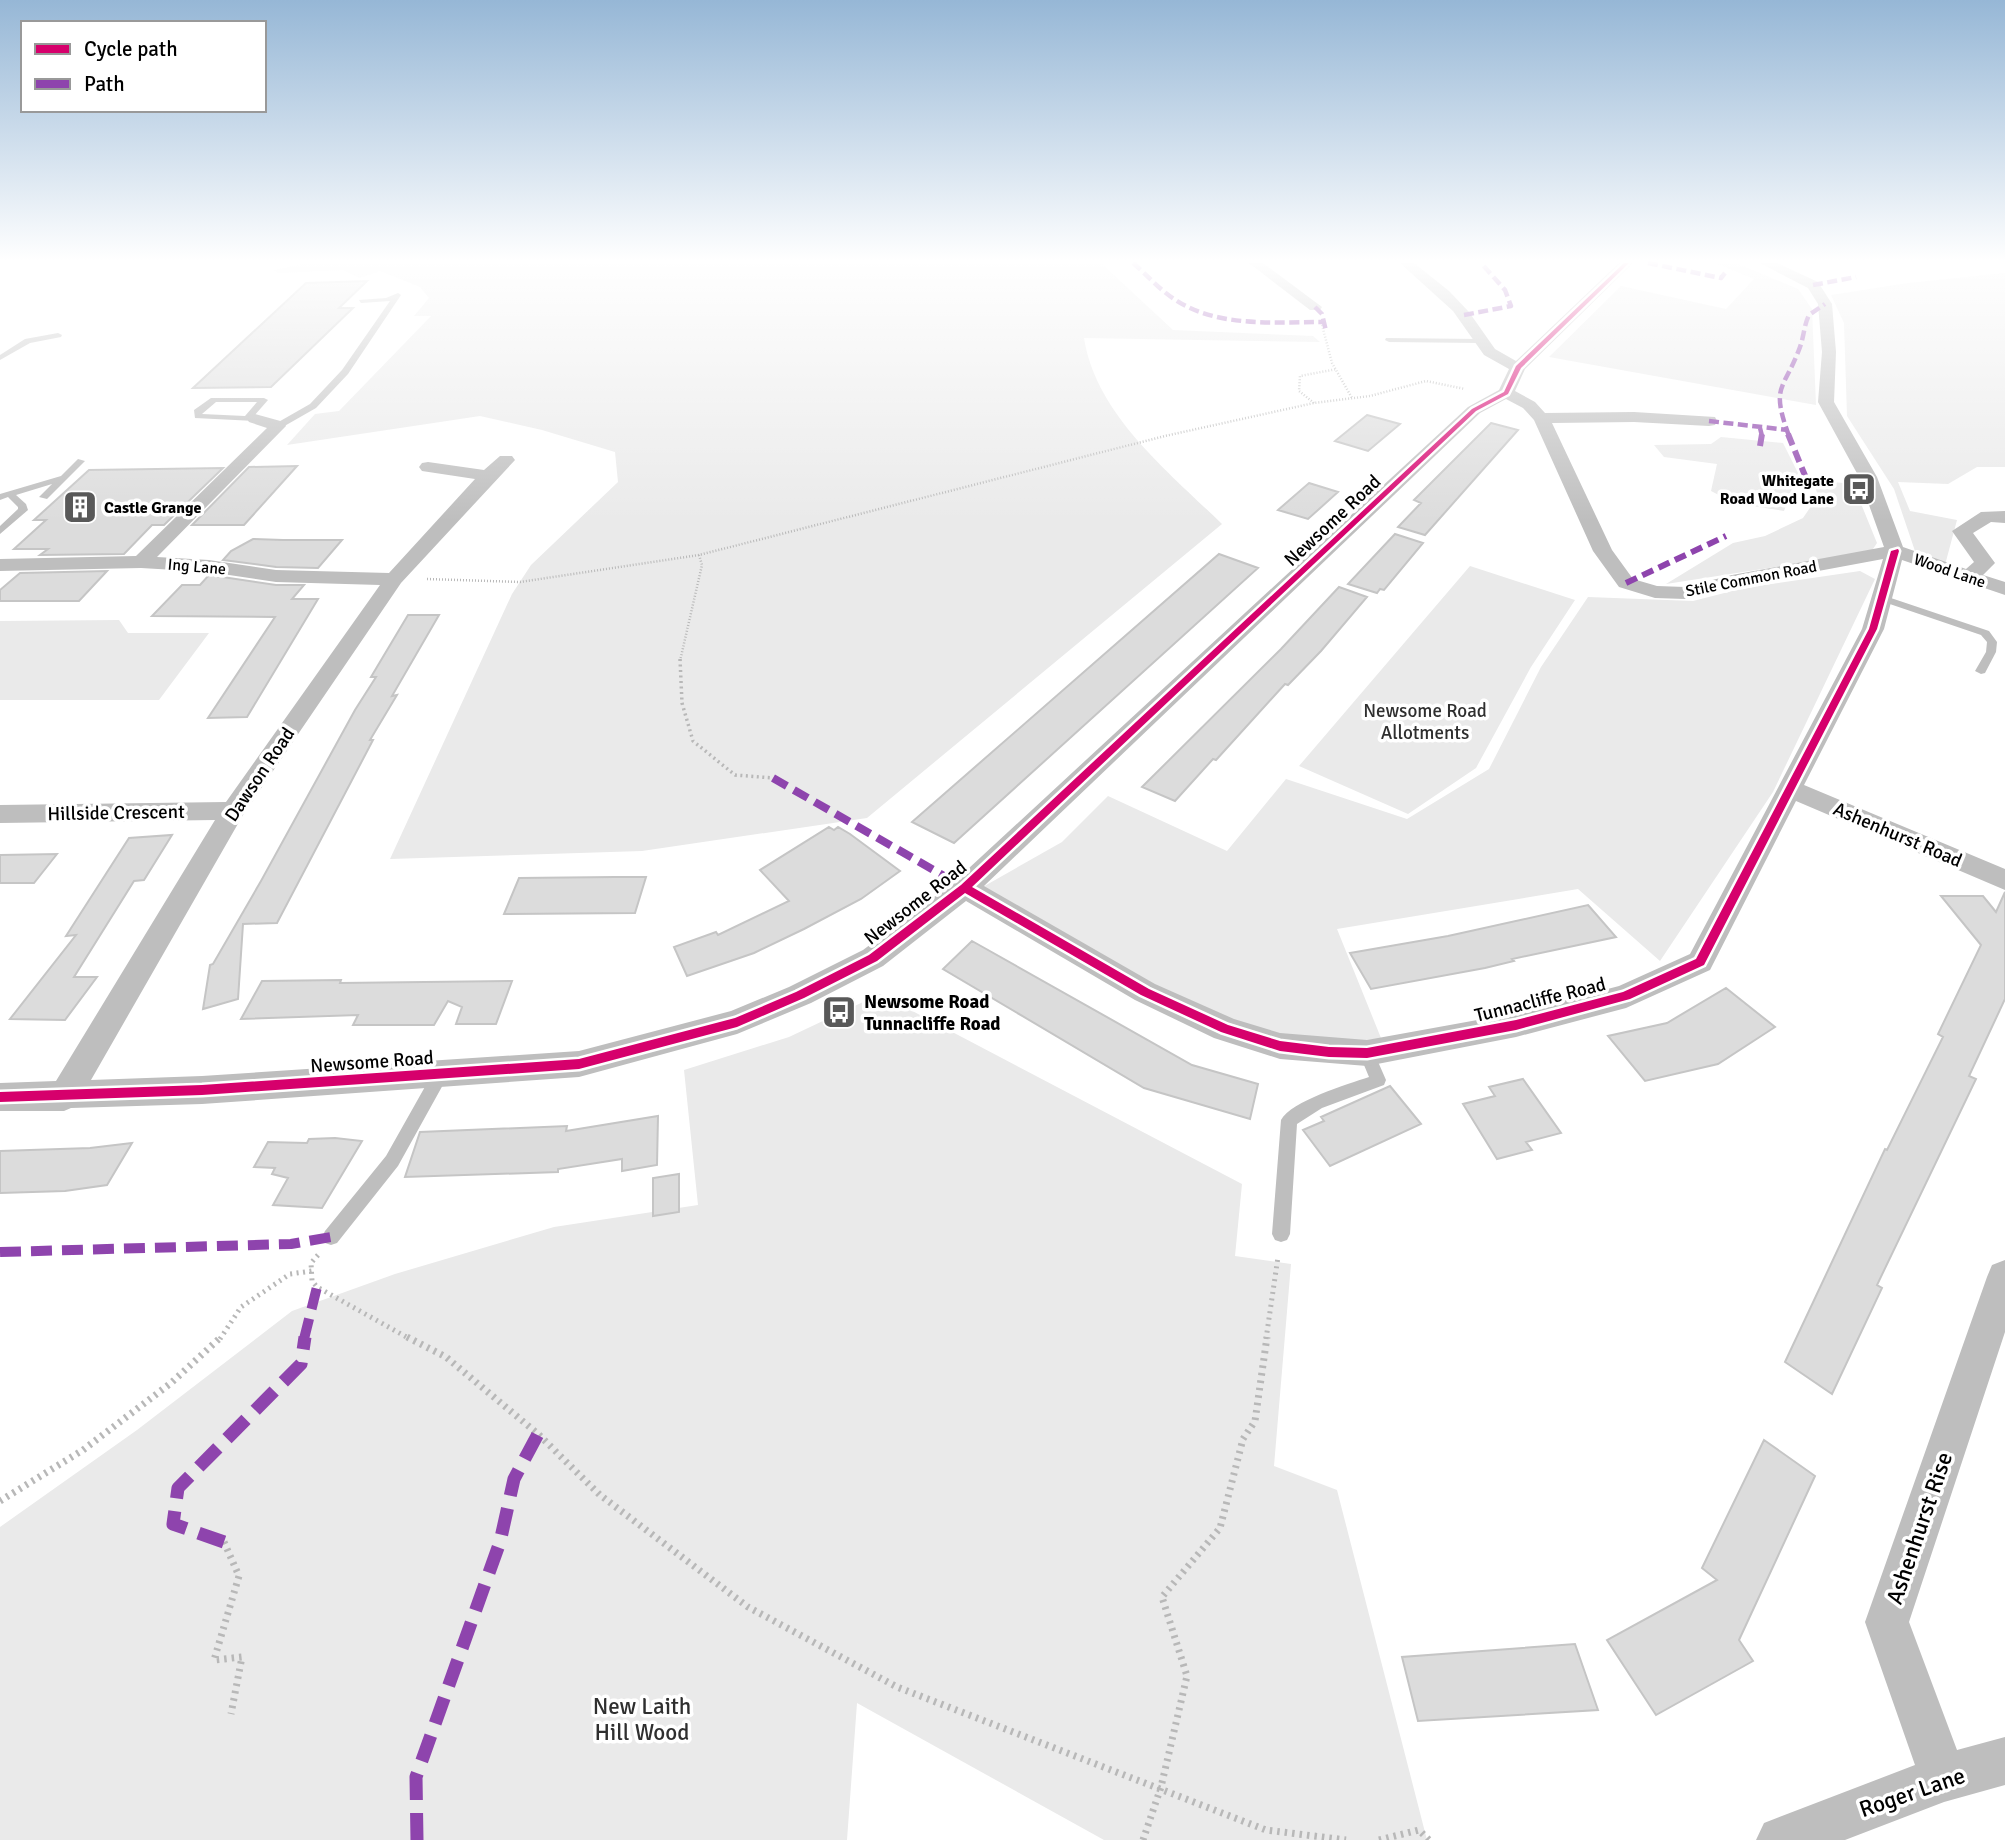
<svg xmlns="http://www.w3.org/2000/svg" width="2005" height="1840" viewBox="0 0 2005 1840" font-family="Signika,sans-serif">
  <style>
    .green { fill: #eaeaea }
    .building { fill: #dcdcdc; stroke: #c5c5c5; stroke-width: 2 }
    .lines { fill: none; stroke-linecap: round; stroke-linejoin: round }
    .path-far3 { stroke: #b8b8b8; stroke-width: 2.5; stroke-dasharray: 1 2; stroke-linecap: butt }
    .path-far2 { stroke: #b8b8b8; stroke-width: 3.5; stroke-dasharray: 2 3.5; stroke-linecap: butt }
    .path-far1 { stroke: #b8b8b8; stroke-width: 5; stroke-dasharray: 2 4.5; stroke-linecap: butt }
    .path { stroke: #b8b8b8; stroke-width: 7; stroke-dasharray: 2.5 5; stroke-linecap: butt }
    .service { fill: #bebebe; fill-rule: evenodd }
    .minor { fill: #bebebe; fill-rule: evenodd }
    .quiet-far4 { stroke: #8e44ad; stroke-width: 4.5; stroke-dasharray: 10 4.5; stroke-linecap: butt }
    .quiet-far3 { stroke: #8e44ad; stroke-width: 6; stroke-dasharray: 12 6; stroke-linecap: butt }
    .quiet-far2 { stroke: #8e44ad; stroke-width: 8; stroke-dasharray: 16 8; stroke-linecap: butt }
    .quiet-far1 { stroke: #8e44ad; stroke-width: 10; stroke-dasharray: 21 10; stroke-linecap: butt }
    .quiet { stroke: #8e44ad; stroke-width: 13; stroke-dasharray: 27 13; stroke-linecap: butt }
    .cycleway-casing { stroke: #fff; stroke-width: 5 }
    .cycleway { fill: #d6006c; fill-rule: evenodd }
    .labels { text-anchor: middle; stroke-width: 7; stroke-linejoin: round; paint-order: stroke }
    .far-poi-label { font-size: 16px; font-weight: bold; fill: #000; stroke: #fff; text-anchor: end }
    .far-street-label { font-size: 16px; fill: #000; stroke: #fff }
    .street-label { font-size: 19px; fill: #000; stroke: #fff }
    .park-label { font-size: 19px; fill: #2f2f2f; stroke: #fff }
    .poi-label { font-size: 19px; font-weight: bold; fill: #000; stroke: #fff; text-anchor: start }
    .near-street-label { font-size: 23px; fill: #000; stroke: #fff }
    .near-park-label { font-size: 23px; fill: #2f2f2f; stroke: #fff }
  </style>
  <rect width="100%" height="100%" fill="#fff"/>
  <path class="green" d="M307 263H1101L1173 330 1313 336 1320 342 1084 338C1096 415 1169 472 1222 524L867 818 642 851 390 859 512 594 531 565 618 482 615 452 542 430 480 416 287 445 315 414 339 411 431 316H414L429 298 420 287 380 271 359 278 343 270 278 273 274 270Z
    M1715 263H1736L1798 289 1812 309 1816 405 1549 357 1621 286 1726 309 1754 279Z
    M2005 273V467H1977L1948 484 1898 482 1910 511 1957 520 1945 565 1917 557 1894 489 1847 416 1844 323 1831 295 1908 283Z
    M1721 437 1783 443 1798 473 1784 511 1734 503 1711 491 1717 464 1664 457 1654 445 1711 444Z
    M1813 480 1853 484 1877 543 1871 552 1666 584 1733 543 1765 536 1803 518 1818 496Z
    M1470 566 1575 600 1531 667 1476 768 1408 814 1299 766Z
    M1860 571 1875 579 1773 792 1660 961 1578 889 1337 929 1383 1043 1286 1040 1228 1020 1145 983 981 888 1062 842 1108 796 1227 851 1286 779 1407 819 1489 769 1541 667 1588 597 1693 601 1744 588Z
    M119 620 128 633H209L159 700H0V621Z
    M880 994 1242 1184 1235 1256 1291 1264 1274 1466 1337 1490 1427 1840H1104L857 1703 847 1840H0V1527L137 1430 292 1311 395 1274 554 1227 698 1205 684 1070 789 1037Z"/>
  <path class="building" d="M367 281 339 308H353L271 387 193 388 306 283Z
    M1367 415 1400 424 1368 451 1335 441Z
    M1491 423 1518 430 1425 535 1398 527 1421 503 1414 500Z
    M297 466 244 525H192L249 467Z
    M223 468 164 525H152L124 554 40 555 48 549H14L46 520H34L89 470Z
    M1309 483 1338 492 1308 519 1278 510Z
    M1395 534 1423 543 1384 590 1380 589 1377 593 1348 584Z
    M253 539 283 540H342L318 568 276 567 223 560 231 551Z
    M1219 554 1258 568 954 843 912 822Z
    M107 571 79 601H0V590L20 573Z
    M209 575 276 585H304L292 599H318L247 717 208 718 275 617 152 616 182 585H200Z
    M1339 587 1367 597 1321 651 1288 685 1285 684 1216 760 1213 759 1175 801 1142 787 1281 649Z
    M408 615H439L392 696 397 695 370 740H373L277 923 243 924 238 999 203 1009 210 965 213 964 261 881 355 710 376 677H371Z
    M829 827 834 830 838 827 850 834 900 871 861 899 804 929 754 953 687 976 674 947 716 932 718 935 789 901 760 870Z
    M172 835 144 880 134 881 74 977H97L65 1020 10 1019 76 935 66 936 129 838Z
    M57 854 34 883H0V855Z
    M615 877H646L635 913 504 914 519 878Z
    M2005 892V999L1969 1076 1976 1079 1877 1285 1882 1288 1832 1394 1785 1362 1885 1149 1887 1150 1943 1037 1938 1034 1981 945 1941 896H1983L1996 912Z
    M1588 905 1616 937 1512 959 1514 961 1485 968 1371 989 1350 953 1448 936Z
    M972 941 1192 1065 1258 1084 1250 1119 1144 1088 943 969Z
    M341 980 340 983 512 981 496 1024H456L462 1007 448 1001 434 1025H353L358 1015 241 1019 262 981Z
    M1726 988 1775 1027 1718 1064 1645 1081 1608 1036 1667 1023Z
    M1523 1079 1561 1133 1526 1142 1532 1150 1497 1159 1463 1104 1495 1096 1489 1087Z
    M1390 1086 1421 1124 1330 1166 1303 1130 1324 1121 1321 1117Z
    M658 1116 657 1165 622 1171V1159L558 1169V1172L405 1177 420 1132 567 1126 566 1131Z
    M335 1138 362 1141 322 1208 273 1205 288 1178 272 1174 275 1168 254 1167 268 1142 307 1143 309 1139Z
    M132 1143 107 1185 65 1191 0 1193V1151L90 1148Z
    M679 1174V1212L653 1216V1178Z
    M1764 1440 1815 1476 1739 1640 1753 1661 1656 1715 1607 1640 1717 1580 1702 1568Z
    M1575 1644 1598 1710 1418 1721 1402 1657Z"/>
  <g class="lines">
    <path class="path-far3" d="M1322 325 1332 363 1352 398
      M1314 403 1299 391 1300 376 1337 369
      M427 579 520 582 699 555 1165 436 1314 403 1370 396 1426 381 1465 389
      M680 661 702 565 699 555"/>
    <path class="path-far2" d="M680 659 682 703 693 741 735 775 773 778"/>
    <path class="path-far1" d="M318 1255 311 1263 312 1281 317 1287 410 1339
      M220 1339 241 1307 290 1274 312 1271
      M1266 1339 1278 1257"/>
    <path class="path" d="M407 1337 446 1357 538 1434 600 1495 748 1607 897 1687 1266 1830 1346 1840
      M0 1501 83 1450 171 1383 221 1337
      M224 1542 239 1576 214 1660 242 1657 231 1714
      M1143 1840 1161 1787 1187 1676 1162 1597 1220 1528 1243 1439 1255 1421 1267 1337
      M1379 1840 1419 1830 1429 1840"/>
    <path class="service" d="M398 293 401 295 348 374 316 408 281 428H275V424L310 404 342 370 390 301 361 303 359 300 386 298Z
      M58 333 62 335 61 337 30 343 0 360V355L25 339Z
      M1386 338 1480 339 1484 341 1480 343 1389 342 1385 340Z
      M211 398H264L268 400 254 416 259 419 255 421 195 418 194 410ZM216 402H257L245 416 202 414Z
      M78 459 85 461 47 499 39 497 52 484 16 495 26 504 28 510 0 534V526L18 509V507L8 497 0 500V494L61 476Z
      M1882 595 1989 631 1997 642 1996 652 1985 673 1981 674 1975 671 1986 652 1987 642 1981 635 1878 600 1877 598Z
      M1367 1047 1372 1048 1386 1080 1384 1085 1322 1108 1297 1124 1290 1234 1287 1240 1281 1242 1275 1240 1272 1234 1281 1120C1291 1101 1348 1084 1369 1077L1359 1053 1362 1048Z
      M441 1067 447 1069 449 1074 398 1166 337 1243 331 1245 325 1243 322 1237 325 1231 386 1156 435 1069Z"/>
    <path class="minor" d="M1249 263H1263L1322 307 1320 310H1310Z
      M1400 263H1414L1449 291 1469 312 1495 349 1516 361 1619 263H1633L1525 369 1515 391 1535 402 1545 413 1634 412 1715 417 1717 421 1715 425 1709 426 1634 422 1552 423 1612 550 1633 579 1657 586 1685 587 1732 575 1884 547 1859 477 1818 402 1822 352 1818 304 1808 288 1760 263H1777L1818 282 1832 304 1836 352 1834 402 1877 477 1903 547 1966 569 1974 562 1952 531 1981 512 2005 511V523L1991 522 1973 533 1995 563 1983 575 2005 582V595L1902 560 1884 629 1804 785 2005 869V890L1796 801 1710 970 1626 1008 1516 1037 1367 1066 1280 1059 1214 1038 1135 1000 966 901 883 966 811 1003 737 1034 579 1077 202 1104 71 1108 64 1111H0V1083L56 1081 215 820 0 823V805L226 802 380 585 276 582 209 572 141 568 0 571V559L136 556 267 428 249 422 247 419 249 416 255 414 284 422 286 426 157 557 209 560 276 570 389 573 475 479 422 471 419 467 422 463 428 462 484 470 500 456H512L515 460 401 583 243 815 91 1080 202 1076 579 1051 731 1011 789 987 863 950 955 881 1468 407 1499 390 1509 369 1484 355 1453 311ZM1506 399 1523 408 1534 420 1593 551 1619 587 1655 598 1685 599 1733 587 1883 559 1862 629 1690 954 1619 986 1516 1013 1367 1040 1280 1033 1234 1019 1155 984 984 886 1480 413Z
      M2005 1260V1332L1909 1622 1957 1750 2005 1737V1785L1944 1802 1845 1840H1756L1764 1823 1915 1765 1865 1622 1987 1277 1992 1265Z"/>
    <path class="quiet-far4" d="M1133 263C1147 275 1159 289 1174 299 1217 328 1275 322 1324 322
      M1648 263 1721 278 1725 273
      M1813 285 1856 277
      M1315 307 1322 314 1326 331
      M1464 315 1511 306 1505 290 1481 263
      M1709 421 1788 430
      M1760 428 1762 436
      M1789 436C1770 384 1784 391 1800 347 1804 336 1804 325 1809 315L1825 304"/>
    <path class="quiet-far3" d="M1788 434 1806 478
      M1760 446 1762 434
      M1626 583 1726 536"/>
    <path class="quiet-far2" d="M773 778 965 888"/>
    <path class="quiet-far1" d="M0 1252 291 1244 331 1237
      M304 1339 317 1287"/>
    <path class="quiet" d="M224 1542 173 1524 178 1488 301 1364 305 1337
      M417 1840 416 1777 500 1542 514 1479 538 1434"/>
    <g class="cycleway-casing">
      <path id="cycleway" d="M1624 263H1629L1521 368 1508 394 1476 411 972 887 1149 989 1228 1025 1280 1041 1329 1047 1367 1048 1516 1020 1623 992 1696 959 1869 629 1891 551 1898 549 1899 551 1877 629 1704 965 1630 999 1516 1030 1367 1058 1329 1057 1280 1051 1221 1032 1141 995 965 893 877 961 804 998 737 1027 579 1069 202 1095 0 1102V1092L202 1085 579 1059 735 1018 796 992 869 955 961 885 1472 409 1504 392 1516 366Z"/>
    </g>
    <use href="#cycleway" class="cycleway"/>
  </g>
  <linearGradient id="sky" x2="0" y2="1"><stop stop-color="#96b7d6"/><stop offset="0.5" stop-color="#fff"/><stop offset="1" stop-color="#fff" stop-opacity="0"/></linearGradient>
  <rect width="2005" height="521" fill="url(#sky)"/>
  <defs>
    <g id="bus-square" transform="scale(1.75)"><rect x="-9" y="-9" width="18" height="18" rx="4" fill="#595959" stroke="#fff"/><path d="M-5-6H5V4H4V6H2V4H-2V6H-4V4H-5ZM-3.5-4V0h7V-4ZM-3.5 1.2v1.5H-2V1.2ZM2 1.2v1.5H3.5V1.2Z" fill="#fff"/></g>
    <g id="building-square" transform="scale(1.75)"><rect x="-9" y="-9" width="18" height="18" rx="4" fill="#595959" stroke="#fff"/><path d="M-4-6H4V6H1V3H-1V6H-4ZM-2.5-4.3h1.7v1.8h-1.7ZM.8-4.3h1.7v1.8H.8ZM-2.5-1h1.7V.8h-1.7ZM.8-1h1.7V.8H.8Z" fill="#fff"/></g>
  </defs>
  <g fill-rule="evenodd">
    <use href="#bus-square" x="1859" y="489"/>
    <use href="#building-square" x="80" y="507"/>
    <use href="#bus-square" x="839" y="1012"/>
  </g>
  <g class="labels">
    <g class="far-poi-label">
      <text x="1834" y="486">Whitegate<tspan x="1834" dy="18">Road Wood Lane</tspan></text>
      <text x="104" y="513" text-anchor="start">Castle Grange</text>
    </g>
    <g class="far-street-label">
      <text transform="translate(197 566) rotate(5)" y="6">Ing Lane</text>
      <text transform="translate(1950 570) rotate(19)" y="6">Wood Lane</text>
      <text transform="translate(1751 578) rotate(-11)" y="6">Stile Common Road</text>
    </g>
    <g class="street-label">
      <text transform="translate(1332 520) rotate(-43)" y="7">Newsome Road</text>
      <text transform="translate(259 774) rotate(-56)" y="7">Dawson Road</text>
      <text transform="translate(116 812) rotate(-1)" y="7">Hillside Crescent</text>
      <text transform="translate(1898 834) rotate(23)" y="7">Ashenhurst Road</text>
      <text transform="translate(915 902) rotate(-38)" y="7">Newsome Road</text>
      <text transform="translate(1540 999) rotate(-14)" y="7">Tunnacliffe Road</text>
      <text transform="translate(372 1061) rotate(-4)" y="7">Newsome Road</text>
    </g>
    <g class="park-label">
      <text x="1425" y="717">Newsome Road<tspan x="1425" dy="22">Allotments</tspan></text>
    </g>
    <g class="poi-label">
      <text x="864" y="1008">Newsome Road<tspan x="864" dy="22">Tunnacliffe Road</tspan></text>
    </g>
    <g class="near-street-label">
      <text transform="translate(1919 1528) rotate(-71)" y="8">Ashenhurst Rise</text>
      <text transform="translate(1912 1792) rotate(-19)" y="8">Roger Lane</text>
    </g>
    <g class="near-park-label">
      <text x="642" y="1714">New Laith<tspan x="642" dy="26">Hill Wood</tspan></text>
    </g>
  </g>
  <rect x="21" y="21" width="245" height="91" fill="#ffffff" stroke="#999999" stroke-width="2"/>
  <rect x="35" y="44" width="35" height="10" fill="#d6006c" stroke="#999999" stroke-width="2"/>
  <text x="84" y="56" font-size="21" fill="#000000">Cycle path</text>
  <rect x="35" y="79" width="35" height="10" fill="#8e44ad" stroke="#999999" stroke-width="2"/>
  <text x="84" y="91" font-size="21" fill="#000000">Path</text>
</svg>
